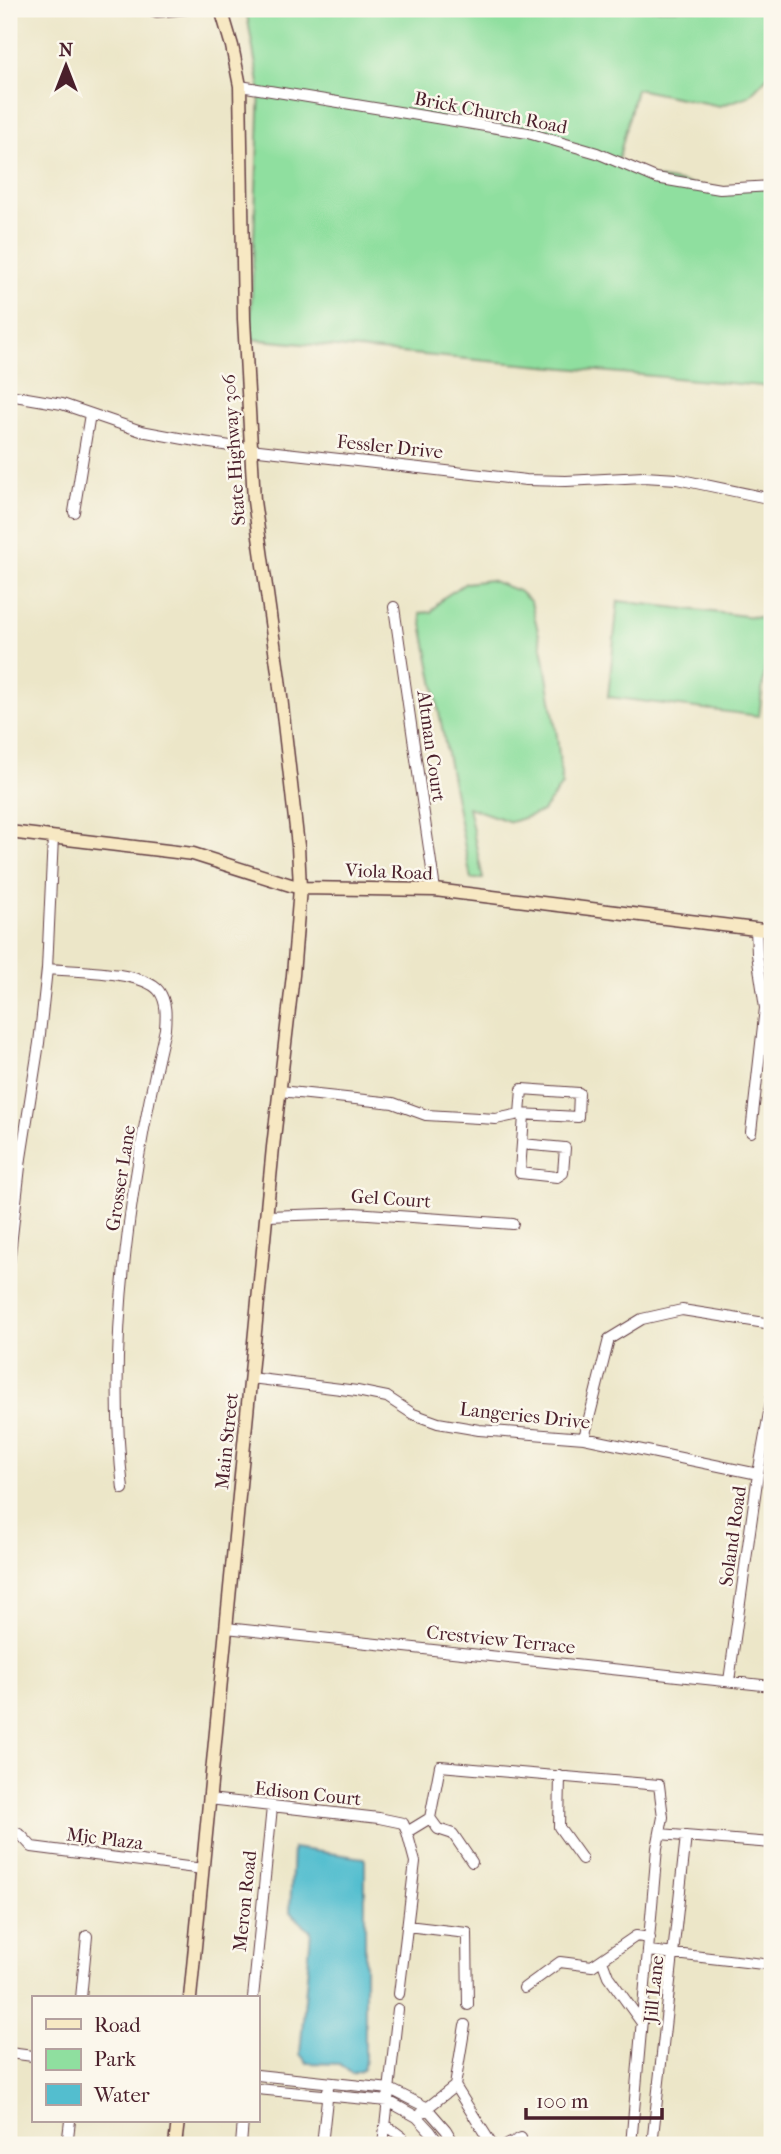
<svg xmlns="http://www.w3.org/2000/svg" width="781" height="2154" viewBox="0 0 781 2154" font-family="'IM FELL French Canon',serif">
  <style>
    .green { fill: #8fdf9f; stroke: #6c7f65; stroke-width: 2 }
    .water { fill: #53becf; stroke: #4e6e7d; stroke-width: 2 }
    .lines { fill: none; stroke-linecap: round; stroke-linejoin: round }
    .street-casing { stroke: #623d43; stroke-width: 12 }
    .secondary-casing { stroke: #623d43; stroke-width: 15 }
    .street { stroke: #fff; stroke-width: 10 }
    .secondary { stroke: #f7e8c3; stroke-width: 12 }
    .labels { text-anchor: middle; stroke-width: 5; stroke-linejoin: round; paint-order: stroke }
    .street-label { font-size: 19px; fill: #4a1f2b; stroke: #fbf7ec }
  </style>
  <rect width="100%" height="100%" fill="#fbf7ec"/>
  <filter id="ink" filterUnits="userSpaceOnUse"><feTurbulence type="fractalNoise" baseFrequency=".0143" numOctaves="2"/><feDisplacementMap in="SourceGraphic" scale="14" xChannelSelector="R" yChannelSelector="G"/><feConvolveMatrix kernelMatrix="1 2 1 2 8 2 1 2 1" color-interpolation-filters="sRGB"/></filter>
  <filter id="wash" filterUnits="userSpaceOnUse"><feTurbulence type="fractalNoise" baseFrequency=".00686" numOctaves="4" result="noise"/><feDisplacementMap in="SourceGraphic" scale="28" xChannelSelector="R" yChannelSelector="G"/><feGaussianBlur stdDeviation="1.57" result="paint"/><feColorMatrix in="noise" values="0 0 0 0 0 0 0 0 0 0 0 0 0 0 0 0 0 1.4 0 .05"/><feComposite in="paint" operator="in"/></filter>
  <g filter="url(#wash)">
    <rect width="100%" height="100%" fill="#ece6c8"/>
    <path class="green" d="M246 9H772V72L749 96 720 106 636 89 618 161 656 178 720 189 772 186V387L250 339 260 89Z
      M490 580 519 591 531 602 543 652 557 736 562 785 542 812 511 822 468 807 483 879H471L420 613 431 612 443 598 466 583Z
      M618 601 771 619 759 716 608 697Z"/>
    <path class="water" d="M293 1848 365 1858V2059L363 2070 352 2074 340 2064 307 2063 300 2054 311 1931 290 1912Z"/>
  </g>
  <g filter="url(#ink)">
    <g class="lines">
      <g class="street-casing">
        <path id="street" d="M148 9 157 12 188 9
          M240 86 528 133 597 153 656 178 720 189 772 186
          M9 395 62 404 141 431 184 439 250 449 526 480 566 481 644 477 677 479 772 499
          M74 512 90 414
          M394 607 435 890
          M47 969C73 971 144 971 159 991 167 1002 166 1016 165 1029 131 1174 106 1340 123 1489
          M280 1091 393 1103 426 1115 496 1119 520 1114 522 1089 579 1093 578 1117 520 1114
          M751 1132 765 1008 757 954 756 928
          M522 1144 565 1148 563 1173 557 1177 520 1173C521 1153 523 1134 524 1114
          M267 1216 354 1213 513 1224
          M9 1263 21 1158 39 1043 47 969 53 837
          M251 1378 357 1391 387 1397 413 1414 438 1423 479 1430 584 1438 758 1474
          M584 1438 609 1339 642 1319 682 1310 772 1324
          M226 1628 772 1686
          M729 1681 758 1474 772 1396
          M560 1776 559 1827 582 1859
          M209 1799 379 1818 403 1823 407 1832 430 1818 440 1766 659 1785 663 1817 657 1848 631 2145
          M430 1818 438 1829 453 1834 472 1862
          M9 1829 21 1835 32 1847 203 1869
          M660 1834 772 1843
          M407 1926 467 1933 468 2005
          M649 1951 772 1965
          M602 1960 608 1976 642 2023
          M524 1988 560 1962 592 1966 636 1936 650 1938
          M399 1994 415 1862 407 1832
          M81 1998 87 1936
          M253 1998 272 1807
          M9 2053 33 2056
          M257 2075 390 2089 426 2107 446 2130 455 2145
          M455 2086 492 2145
          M257 2089 388 2101 417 2117 430 2131 440 2145
          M422 2112 455 2086 465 2025
          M386 2125 402 2137 407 2145
          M67 2145 70 2121
          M241 2145 243 2121
          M322 2145 328 2090
          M383 2145 398 2009
          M507 2145 521 2138
          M652 2145 686 1836"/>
      </g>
      <g class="secondary-casing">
        <path id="secondary" d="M9 832 193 854 300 888 435 890 772 931
          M190 1998 273 1147 293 975 300 888 298 846 279 679 254 501 244 319 240 86 232 46 221 9
          M175 2145 178 2121"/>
      </g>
      <use href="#street" class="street"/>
      <use href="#secondary" class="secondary"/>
    </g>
  </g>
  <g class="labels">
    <g class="street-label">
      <text transform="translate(491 112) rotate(11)" y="7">Brick Church Road</text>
      <text transform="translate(390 446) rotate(6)" y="7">Fessler Drive</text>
      <text transform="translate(233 450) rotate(-94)" y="7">State Highway 306</text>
      <text transform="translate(432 746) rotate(82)" y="7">Altman Court</text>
      <text transform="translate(389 871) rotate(2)" y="7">Viola Road</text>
      <text transform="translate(120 1178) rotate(-81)" y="7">Grosser Lane</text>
      <text transform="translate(391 1198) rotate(4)" y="7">Gel Court</text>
      <text transform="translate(525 1415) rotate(6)" y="7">Langeries Drive</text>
      <text transform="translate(226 1441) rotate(-84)" y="7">Main Street</text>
      <text transform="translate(732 1536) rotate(-82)" y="7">Soland Road</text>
      <text transform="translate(501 1639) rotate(6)" y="7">Crestview Terrace</text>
      <text transform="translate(308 1793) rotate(6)" y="7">Edison Court</text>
      <text transform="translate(105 1838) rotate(7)" y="7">Mjc Plaza</text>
      <text transform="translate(244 1901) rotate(-84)" y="7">Meron Road</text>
      <text transform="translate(653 1989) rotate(-84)" y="7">Jill Lane</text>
    </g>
  </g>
  <rect width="781" height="2154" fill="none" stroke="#fbf7ec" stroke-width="35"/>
  <rect x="32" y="1996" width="228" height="126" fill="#fbf7ec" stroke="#b4a19f" stroke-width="2"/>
  <rect x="46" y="2019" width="35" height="10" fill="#f7e8c3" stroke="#b4a19f" stroke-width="2"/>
  <text x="94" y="2032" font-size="21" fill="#4a1f2b">Road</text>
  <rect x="46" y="2049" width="35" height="21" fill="#8fdf9f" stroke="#b4a19f" stroke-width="2"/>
  <text x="94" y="2066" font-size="21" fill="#4a1f2b">Park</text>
  <rect x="46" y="2084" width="35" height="21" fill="#53becf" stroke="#b4a19f" stroke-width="2"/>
  <text x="94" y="2102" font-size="21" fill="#4a1f2b">Water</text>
  <g transform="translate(66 66)" stroke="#fbf7ec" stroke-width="5" paint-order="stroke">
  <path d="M0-5L12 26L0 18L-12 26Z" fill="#4a1f2b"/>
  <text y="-10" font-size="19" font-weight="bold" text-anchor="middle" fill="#4a1f2b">N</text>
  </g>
  <path d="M526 2108v10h136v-10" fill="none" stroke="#4a1f2b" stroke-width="3.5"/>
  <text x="536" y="2108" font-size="21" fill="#4a1f2b" stroke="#fbf7ec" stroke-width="5" paint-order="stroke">100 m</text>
</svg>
